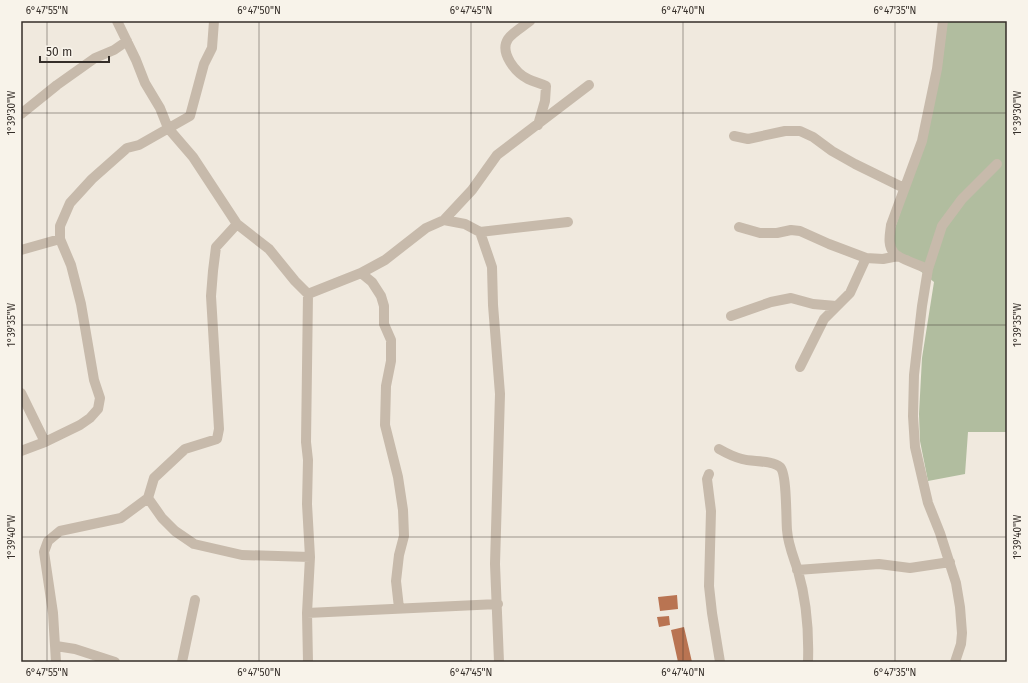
<svg xmlns="http://www.w3.org/2000/svg" width="1028" height="683" viewBox="0 0 1028 683" font-family="'Fira Sans',sans-serif">
  <style>
    .green { fill: #b1bd9f }
    .building { fill: #b97452 }
    .lines { fill: none; stroke-linecap: round; stroke-linejoin: round }
    .minor { stroke: #c7baab; stroke-width: 10 }
    .ticks { fill: none; stroke: #352e29; stroke-width: 1; stroke-opacity: 0.45 }
    .neatline { fill: none; stroke: #352e29; stroke-width: 1.5 }
    .ticks-label { font-size: 10px; text-anchor: middle; fill: #352e29 }
  </style>
  <rect width="100%" height="100%" fill="#f0e9de"/>
  <path class="green" d="M946 21H1007V432H968L965 474 928 481 920 441 919 414 922 358 934 282 889 246 928 129Z"/>
  <path class="building" d="M677 595 678 609 660 611 658 597Z
    M669 616 670 625 659 627 657 617Z
    M684 627 692 662H678L671 630Z"/>
  <g class="lines">
    <path class="minor" d="M117 21 136 60 145 83 160 108 168 128 193 157 237 224 269 249 295 281 308 294 361 273 385 260 426 228 444 220 465 224 480 232 568 222
      M530 21C524 26 512 33 508 39 499 53 516 73 528 79 534 82 540 83 546 86L545 101 538 125
      M21 114 57 85 95 58 114 50 127 41
      M734 136 748 139 785 131H800L813 137 832 151 855 164 904 188
      M444 220 472 190 497 155 589 85
      M739 227 760 233H777L791 230 800 231 829 244 866 258 883 259 898 256
      M480 232 492 267 493 305 500 394 495 564 499 662
      M21 250 60 239
      M928 269C921 266 898 258 894 253 887 245 890 234 891 225L922 141 937 69 943 21
      M361 273 372 282 381 296 384 306V324L391 340V361L386 386 385 425 398 477 403 510 404 536 399 555 396 581 399 608
      M731 316 771 302 791 298 813 304 836 306
      M800 367 824 319 850 293 866 258
      M21 393 45 442
      M719 449C726 453 734 457 742 459 752 462 772 460 780 467 787 473 786 519 787 530 788 545 794 558 798 571 807 602 809 631 808 662
      M21 451 45 442 80 425 90 418 98 409 100 398 94 380 81 304 71 265 60 239V226L70 203 92 179 127 148 139 145 190 116 204 64 212 48 214 21
      M709 474 707 479 711 511 709 586 712 613 720 662
      M148 498 162 518 175 531 194 544 242 555 310 557
      M797 570 879 564 910 568 950 562
      M307 613 498 604
      M56 646 75 649 115 662
      M56 662 53 613 44 552 48 541 60 531 121 518 148 498 154 478 185 449 217 439 219 429 211 296 213 271 216 247 237 224
      M182 662 195 600
      M308 662 307 613 310 557 307 504 308 460 306 442 308 294
      M955 662 961 644 962 633 960 607 956 583 940 533 928 503 915 447 913 416 914 375 922 306 928 269 942 226 962 199 997 164"/>
  </g>
  <path class="ticks" d="M47 21V662M259 21V662M471 21V662M683 21V662M895 21V662M21 113H1007M21 325H1007M21 537H1007"/>
  <rect width="1028" height="683" fill="none" stroke="#f8f3ea" stroke-width="44"/>
  <path d="M40 56v6h69v-6" fill="none" stroke="#352e29" stroke-width="2"/>
  <text x="46" y="56" font-size="12" fill="#352e29" stroke="#f8f3ea" stroke-width="3" paint-order="stroke">50 m</text>
  <rect x="22" y="22" width="984" height="639" class="neatline"/>
  <g class="ticks-label">
    <text x="47" y="14">6°47'55"N</text>
    <text x="259" y="14">6°47'50"N</text>
    <text x="471" y="14">6°47'45"N</text>
    <text x="683" y="14">6°47'40"N</text>
    <text x="895" y="14">6°47'35"N</text>
    <text transform="translate(1017 113) rotate(-90)" y="4">1°39'30"W</text>
    <text transform="translate(11 113) rotate(-90)" y="4">1°39'30"W</text>
    <text transform="translate(1017 325) rotate(-90)" y="4">1°39'35"W</text>
    <text transform="translate(11 325) rotate(-90)" y="4">1°39'35"W</text>
    <text transform="translate(1017 537) rotate(-90)" y="4">1°39'40"W</text>
    <text transform="translate(11 537) rotate(-90)" y="4">1°39'40"W</text>
    <text x="47" y="676">6°47'55"N</text>
    <text x="259" y="676">6°47'50"N</text>
    <text x="471" y="676">6°47'45"N</text>
    <text x="683" y="676">6°47'40"N</text>
    <text x="895" y="676">6°47'35"N</text>
  </g>
</svg>
